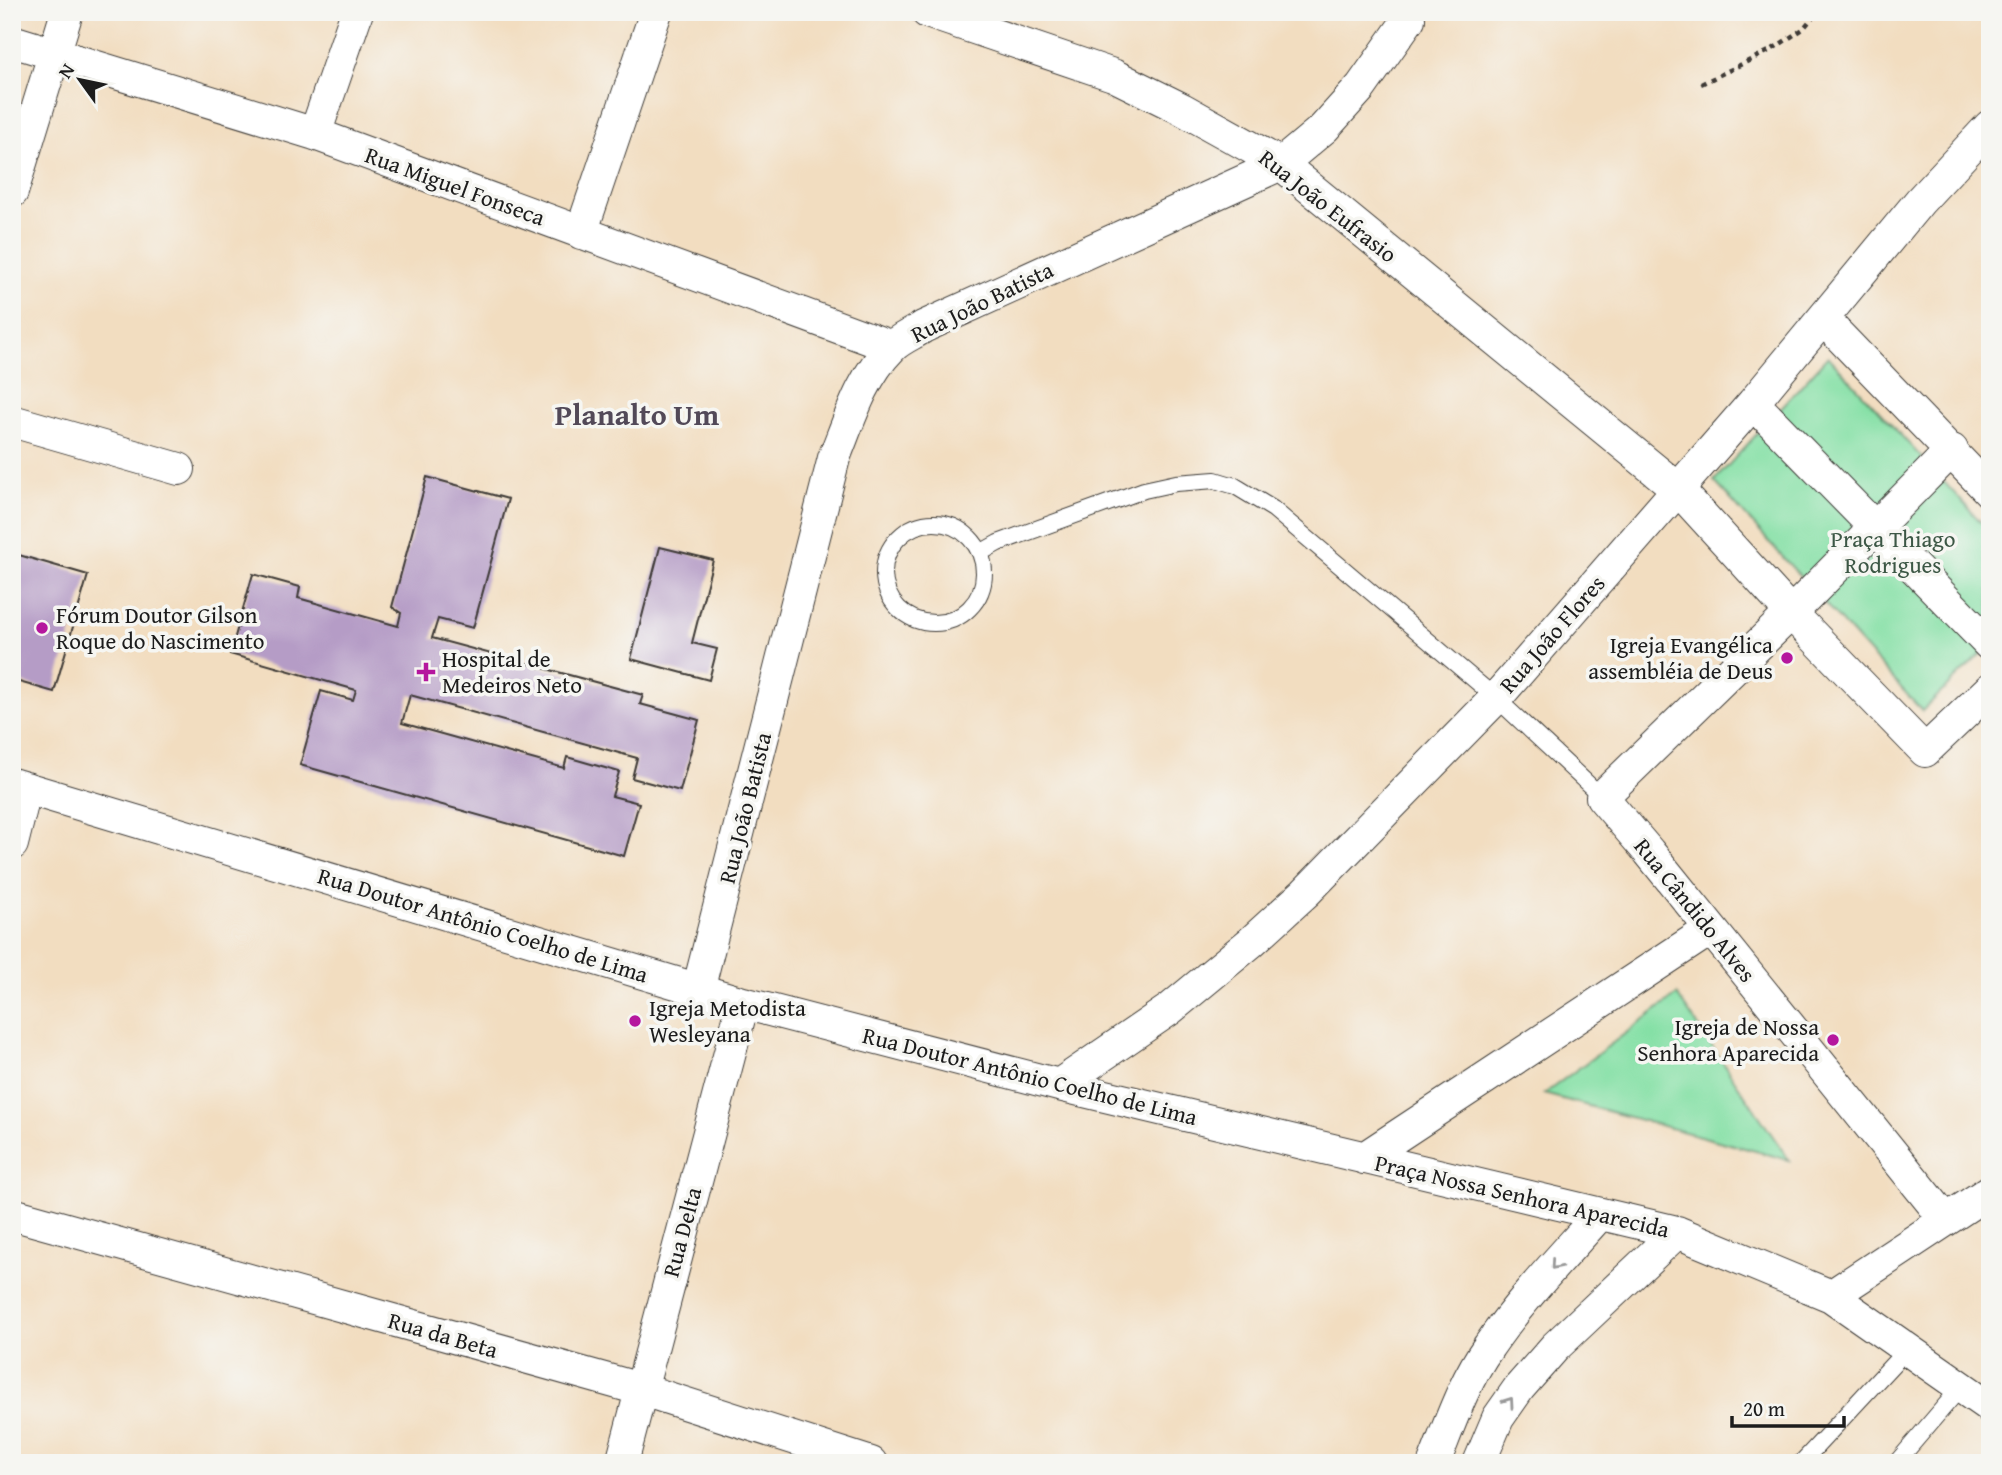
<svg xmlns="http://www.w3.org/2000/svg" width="2002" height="1475" viewBox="0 0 2002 1475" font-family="'Gentium Book Plus',serif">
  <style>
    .green { fill: #85e0a6; stroke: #507e61; stroke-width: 2 }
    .building { fill: #b59cc6 }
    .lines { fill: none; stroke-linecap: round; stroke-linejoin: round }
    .service-casing { stroke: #3c3935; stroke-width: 18 }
    .minor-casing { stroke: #3c3935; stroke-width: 34 }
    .path { stroke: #3c3935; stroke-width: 4.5; stroke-dasharray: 5 5; stroke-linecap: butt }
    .service { stroke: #fff; stroke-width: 16 }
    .minor { stroke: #fff; stroke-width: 32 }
    .oneway { stroke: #999 }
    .poi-dot { fill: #b5179e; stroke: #f6f6f2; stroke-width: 2.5 }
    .labels { text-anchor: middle; stroke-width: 7; stroke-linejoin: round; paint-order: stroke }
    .street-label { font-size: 23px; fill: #1c1c1c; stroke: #f6f6f2 }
    .park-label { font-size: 23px; fill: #3c5745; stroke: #f6f6f2 }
    .poi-label { font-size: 23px; fill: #1c1c1c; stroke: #f6f6f2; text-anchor: start }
    .district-label { font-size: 30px; font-weight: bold; fill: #524958; stroke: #f6f6f2 }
  </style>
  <rect width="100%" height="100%" fill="#f6f6f2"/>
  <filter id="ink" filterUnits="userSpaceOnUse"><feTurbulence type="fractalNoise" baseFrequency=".0143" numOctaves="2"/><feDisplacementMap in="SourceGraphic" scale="14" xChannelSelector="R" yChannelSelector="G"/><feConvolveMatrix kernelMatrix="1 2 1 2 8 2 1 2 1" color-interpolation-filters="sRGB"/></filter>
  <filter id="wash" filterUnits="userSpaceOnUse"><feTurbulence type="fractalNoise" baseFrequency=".00686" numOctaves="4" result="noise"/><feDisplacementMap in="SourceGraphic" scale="28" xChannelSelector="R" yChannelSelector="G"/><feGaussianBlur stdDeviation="1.57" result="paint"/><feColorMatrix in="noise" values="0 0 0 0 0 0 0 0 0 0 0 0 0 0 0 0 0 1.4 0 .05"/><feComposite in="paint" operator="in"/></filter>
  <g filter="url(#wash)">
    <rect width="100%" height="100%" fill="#f2ddc0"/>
    <path class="green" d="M1828 356 1990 532V645L1922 711 1714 481Z
      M1677 995 1789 1160 1544 1094Z"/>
    <g id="blocks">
      <path class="building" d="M427 477 508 499 473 628 438 619 432 638 643 695 640 704 699 720 680 791 632 778 637 758 410 695 402 723 564 768 567 757 619 772 612 796 639 803 624 856 300 765 321 691 353 700 356 690 230 654 253 574 300 587 298 598 398 626 401 613 392 607Z
        M660 547 713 560 692 643 717 649 709 680 631 659Z
        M12 553 88 575 54 692 12 680Z"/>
    </g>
  </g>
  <g filter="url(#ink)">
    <use href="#blocks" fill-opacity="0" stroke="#3c3935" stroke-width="2"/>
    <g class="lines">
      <g class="service-casing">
        <path id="service" d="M884 573a50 50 0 1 1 100 0a50 50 0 1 1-100 0Z
          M980 553 998 543 1144 490 1176 483 1215 480 1235 486 1273 509 1496 698 1602 797
          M1801 1463 1907 1349
          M1896 1463 1961 1387"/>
      </g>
      <g class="minor-casing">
        <path id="minor" d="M927 12 1113 75 1182 109 1281 164 1677 488 1791 613 1925 751 1990 689
          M12 41 315 134 892 347
          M315 134 357 12
          M12 192 67 12
          M581 233 656 12
          M1823 319 1990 492
          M1753 403 1990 645
          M12 421 179 469
          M12 784 743 1003 1059 1085 1677 1232 1831 1296 1990 1407
          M12 844 26 788
          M698 990 834 458C849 421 862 377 891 348 899 339 913 334 923 327L1281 164 1324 128 1361 87 1409 19
          M1059 1085 1170 1009 1250 943 1305 893 1496 698 1753 403 1920 201 1990 126
          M1364 1158 1711 929
          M12 1214 640 1389 871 1463
          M1946 1220 1649 852 1602 797 1791 613 1952 450
          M1831 1296 1990 1191
          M622 1463 743 1003
          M1434 1463C1450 1423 1464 1381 1489 1346 1521 1299 1562 1257 1600 1214
          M1479 1463 1498 1418 1519 1388 1555 1347 1677 1232"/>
      </g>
      <path class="path" d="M1701 84 1771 50 1803 29 1817 12"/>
      <use href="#service" class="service"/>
      <use href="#minor" class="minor"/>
    </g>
    <defs><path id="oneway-chevron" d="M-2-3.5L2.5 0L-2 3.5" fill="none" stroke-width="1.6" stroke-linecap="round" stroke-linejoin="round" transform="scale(1.75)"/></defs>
    <g class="oneway">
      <use href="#oneway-chevron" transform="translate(1555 1265) rotate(131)"/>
      <use href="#oneway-chevron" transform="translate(1509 1402) rotate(-55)"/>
    </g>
  </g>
  <g class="poi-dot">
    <circle cx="42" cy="628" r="7"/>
    <circle cx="1787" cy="658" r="7"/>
    <path d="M422.5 661.5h7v7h7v7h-7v7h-7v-7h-7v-7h7z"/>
    <circle cx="635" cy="1021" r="7"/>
    <circle cx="1833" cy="1040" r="7"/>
  </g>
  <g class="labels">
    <g class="street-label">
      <text transform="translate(455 186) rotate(20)" y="8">Rua Miguel Fonseca</text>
      <text transform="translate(1328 206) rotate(38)" y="8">Rua João Eufrasio</text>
      <text transform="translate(982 302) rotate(-26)" y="8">Rua João Batista</text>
      <text transform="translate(1552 634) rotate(-49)" y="8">Rua João Flores</text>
      <text transform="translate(745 808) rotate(-76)" y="8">Rua João Batista</text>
      <text transform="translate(1695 910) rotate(51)" y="8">Rua Cândido Alves</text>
      <text transform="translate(483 925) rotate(17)" y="8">Rua Doutor Antônio Coelho de Lima</text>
      <text transform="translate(1030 1076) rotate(14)" y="8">Rua Doutor Antônio Coelho de Lima</text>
      <text transform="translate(1522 1196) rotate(13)" y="8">Praça Nossa Senhora Aparecida</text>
      <text transform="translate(682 1232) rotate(-75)" y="8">Rua Delta</text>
      <text transform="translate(443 1335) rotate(16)" y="8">Rua da Beta</text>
    </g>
    <g class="park-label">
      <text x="1893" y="547">Praça Thiago<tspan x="1893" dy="26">Rodrigues</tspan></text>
    </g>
    <g class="poi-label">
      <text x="56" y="623">Fórum Doutor Gilson<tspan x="56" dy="26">Roque do Nascimento</tspan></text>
      <text x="1773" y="653" text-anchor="end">Igreja Evangélica<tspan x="1773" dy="26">assembléia de Deus</tspan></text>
      <text x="442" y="667">Hospital de<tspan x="442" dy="26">Medeiros Neto</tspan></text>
      <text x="649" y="1016">Igreja Metodista<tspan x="649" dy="26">Wesleyana</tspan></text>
      <text x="1819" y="1035" text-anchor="end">Igreja de Nossa<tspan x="1819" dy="26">Senhora Aparecida</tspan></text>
    </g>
    <g class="district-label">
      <text x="637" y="425">Planalto Um</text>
    </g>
  </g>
  <rect width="2002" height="1475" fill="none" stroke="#f6f6f2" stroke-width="42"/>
  <g transform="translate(80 80) rotate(303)" stroke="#f6f6f2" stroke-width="5" paint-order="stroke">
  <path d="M0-5L12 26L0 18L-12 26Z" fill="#1c1c1c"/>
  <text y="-10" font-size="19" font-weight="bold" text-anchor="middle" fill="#1c1c1c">N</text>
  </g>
  <path d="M1732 1416v10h112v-10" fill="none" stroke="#1c1c1c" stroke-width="3.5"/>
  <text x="1743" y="1416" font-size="21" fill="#1c1c1c" stroke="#f6f6f2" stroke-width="5" paint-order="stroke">20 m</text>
</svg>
